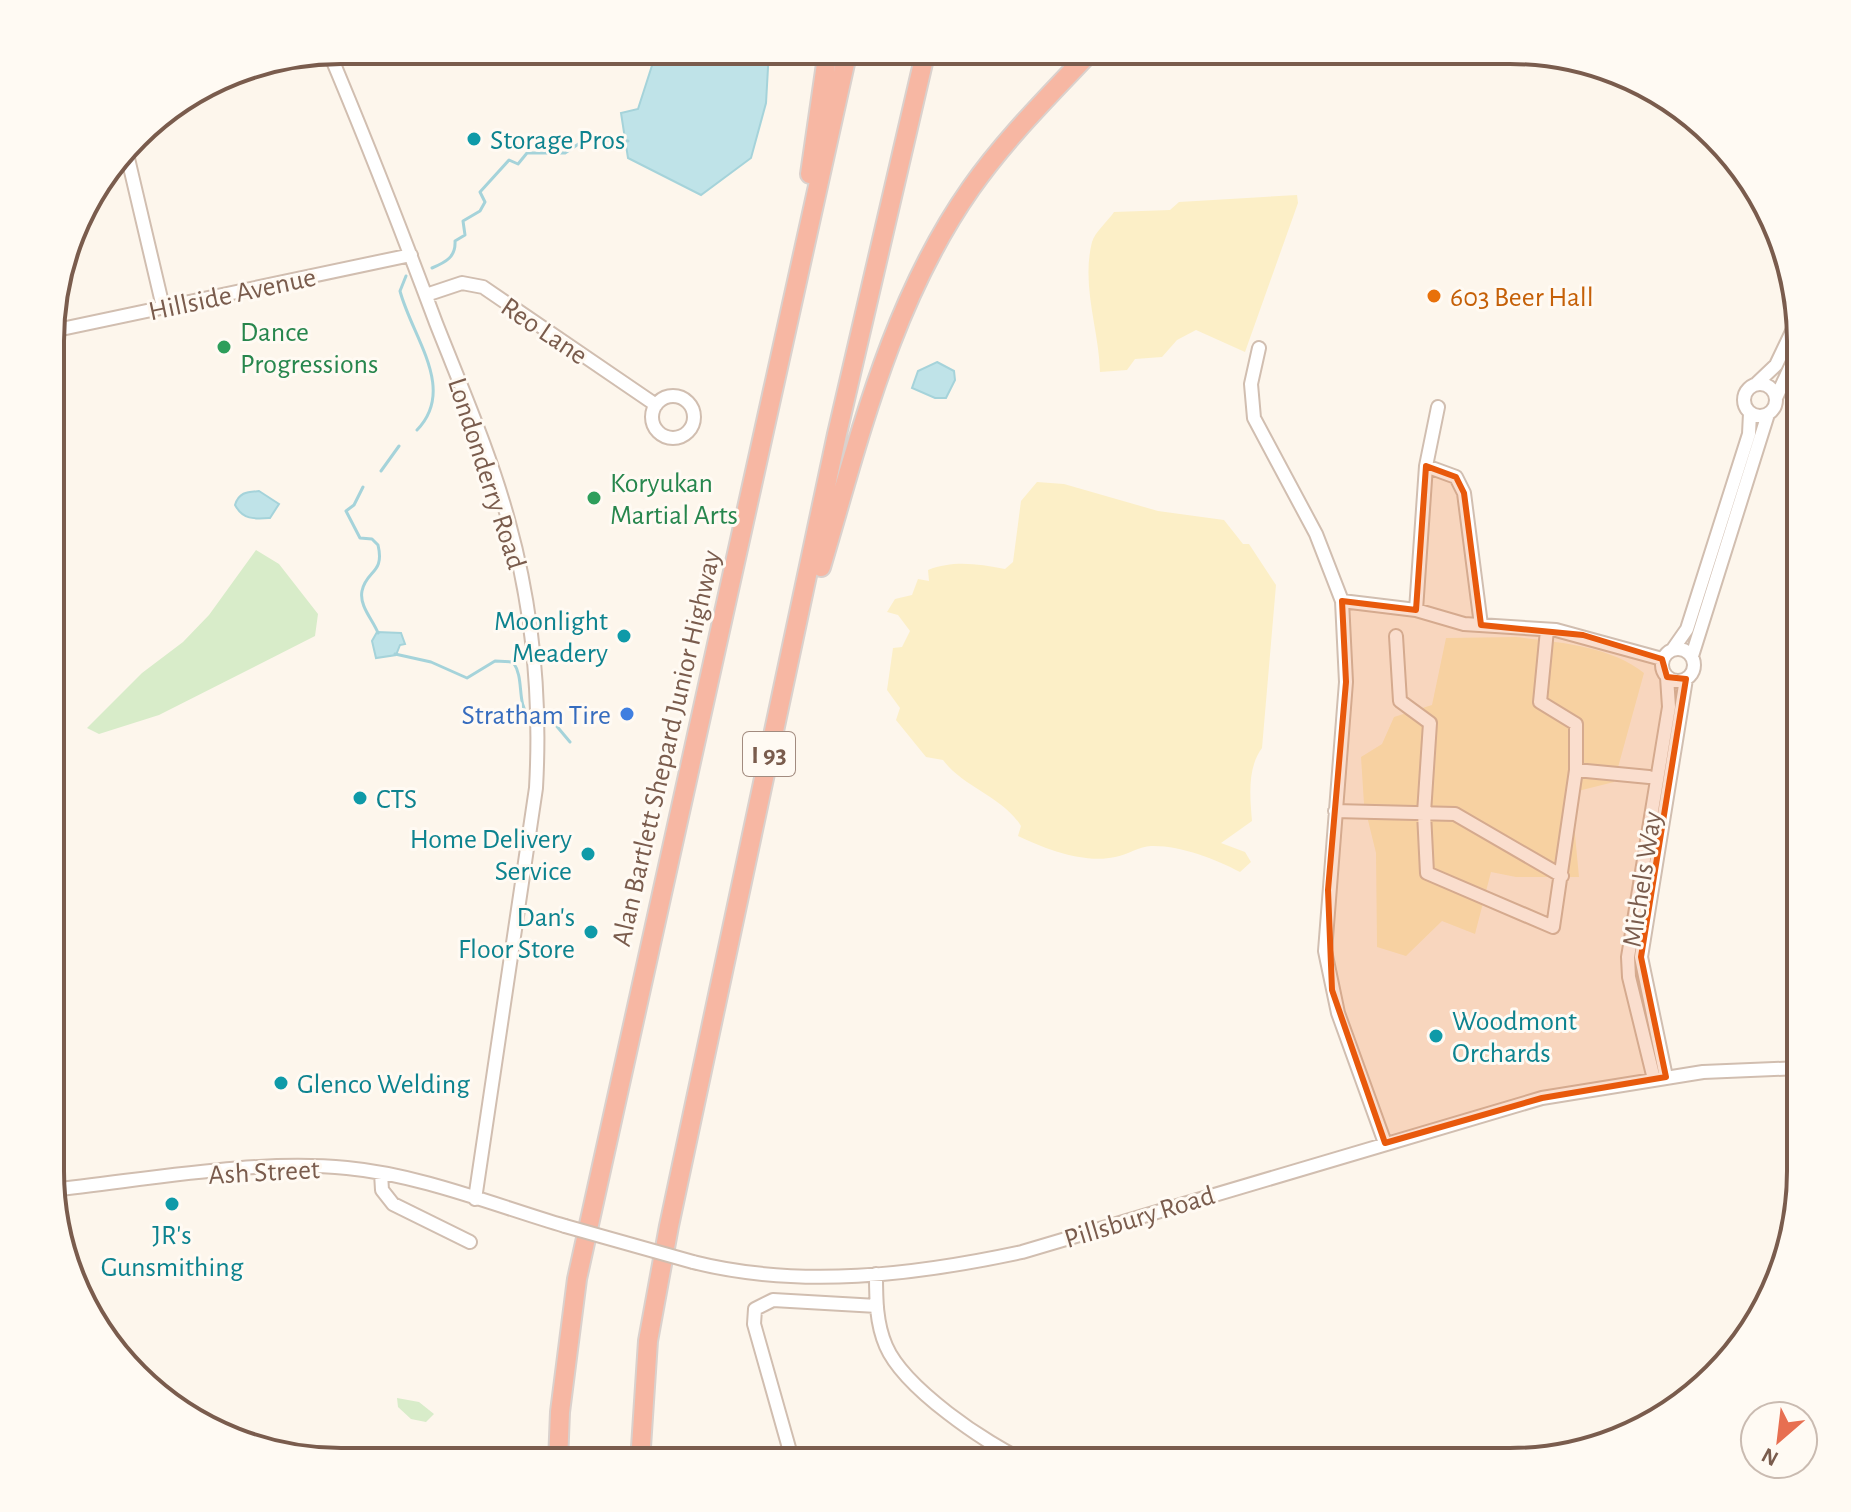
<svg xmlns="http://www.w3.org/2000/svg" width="1851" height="1512" viewBox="0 0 1851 1512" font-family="'Alegreya Sans',sans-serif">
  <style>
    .green { fill: #d8ecc9 }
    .sand { fill: #fcefc7 }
    .water { fill: #bfe3e8; stroke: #a5d3da; stroke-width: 2 }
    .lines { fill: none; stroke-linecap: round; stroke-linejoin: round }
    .stream { stroke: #a5d3da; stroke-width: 3 }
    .minor-casing { stroke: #d1beb0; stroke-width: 16 }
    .highway-casing { stroke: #dad1cd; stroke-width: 22 }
    .minor { stroke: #fff; stroke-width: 12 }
    .highway { stroke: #f7b7a3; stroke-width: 18 }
    .minor-bridge-casing { stroke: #d1beb0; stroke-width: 16; stroke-linecap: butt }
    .minor-bridge { stroke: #fff; stroke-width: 12 }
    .marked { fill: #e8590c; fill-opacity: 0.2; stroke: #e8590c; stroke-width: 6; stroke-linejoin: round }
    .culture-dot { fill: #0f9aa8; stroke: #fffaf3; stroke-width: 3 }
    .food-dot { fill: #e8710a; stroke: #fffaf3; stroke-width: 3 }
    .leisure-dot { fill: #2e9e5b; stroke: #fffaf3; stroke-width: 3 }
    .shop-dot { fill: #3f7fe0; stroke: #fffaf3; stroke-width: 3 }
    .labels { text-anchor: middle; stroke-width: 6; stroke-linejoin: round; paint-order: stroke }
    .shield { fill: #fffaf3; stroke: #a28b7f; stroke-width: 2 }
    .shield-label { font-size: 26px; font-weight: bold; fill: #7a5c4d }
    .culture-label { font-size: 28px; fill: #0d838f; stroke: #fffaf3; text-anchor: start }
    .street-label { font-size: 28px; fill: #7a5c4d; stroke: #fffaf3 }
    .food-label { font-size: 28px; fill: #c56008; stroke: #fffaf3; text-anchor: start }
    .leisure-label { font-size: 28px; fill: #27864d; stroke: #fffaf3; text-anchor: start }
    .shop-label { font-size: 28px; fill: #366cbe; stroke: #fffaf3; text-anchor: end }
    .rim { fill: none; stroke: #7a5c4d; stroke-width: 4 }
  </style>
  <rect width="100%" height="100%" fill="#fdf6ec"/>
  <path class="green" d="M256 550 279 564 318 614 315 636 159 715 99 734 87 728 142 673 183 642 209 615Z
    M397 1398 419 1402 434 1414 426 1422 411 1419 398 1407Z"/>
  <path class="sand" d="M1297 195 1298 203 1245 352 1196 330 1177 340 1162 357 1135 359 1127 370 1100 372C1099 329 1081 286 1092 242 1095 232 1108 221 1114 212L1170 210 1179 202Z
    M1037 482 1064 484 1158 511 1224 520 1243 544H1249L1276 585 1262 748C1247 768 1250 797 1252 821L1221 843 1245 852 1251 862 1240 872C1216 859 1179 845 1151 846 1140 846 1127 855 1115 857 1085 864 1045 849 1018 836L1021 826C1002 796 964 788 943 760L926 757 896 720 900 708 887 690 893 648 902 647 910 631 898 615 887 612 895 599 912 595 918 579 929 581 928 570C954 560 978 564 1005 569L1013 562 1021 501Z
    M1516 637C1557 642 1611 646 1644 673L1614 782 1578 791 1572 803 1579 877H1516L1491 872 1475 934 1442 921 1406 956 1377 947 1376 853 1364 804 1361 757 1382 744 1394 717 1432 705 1446 638Z"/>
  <path class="water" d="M657 50H769L766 103 751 158 701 195 628 158 621 113 638 109Z
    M937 362 954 371 955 380 946 398H935L912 388 918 371Z
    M259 491 279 504 270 518C254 519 243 520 235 505 239 492 247 492 259 491Z
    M377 632 401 633 405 644 400 645 396 655 376 658 372 641Z"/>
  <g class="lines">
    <path class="stream" d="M432 268C446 262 456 257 455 241L465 235 463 221 480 211 485 202 480 192 509 160 518 164 527 153H565L580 143 595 139 628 141
      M406 276 400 291C412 337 457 389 417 430
      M381 471 399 446
      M363 487 354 505 346 511 360 538 372 539 378 545C385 574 366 570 362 591 359 606 373 620 378 633
      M395 654 431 662 467 678 495 661 513 662C525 679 516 702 529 717
      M549 717 570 742"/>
    <g class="minor-casing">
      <path id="minor" d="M329 52C367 142 402 232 436 323 462 389 491 455 509 523 533 610 541 699 536 788L475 1199
        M126 150 163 307
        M426 295 462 283 483 287 656 405
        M52 331 411 255
        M1259 348 1251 384 1254 418 1316 534 1342 601 1346 682 1325 951 1338 1013 1385 1143
        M1756 384 1776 365 1797 321
        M1744 400a16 16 0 1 1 32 0a16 16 0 1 1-32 0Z
        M652 417a21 21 0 1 1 42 0a21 21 0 1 1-42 0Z
        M1776 398 1801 344
        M1426 466 1456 477 1464 493 1481 625
        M1342 601 1416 610 1464 624 1556 630 1662 659
        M1416 610 1426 466 1438 407
        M1396 636 1400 701 1430 723 1424 813 1427 873 1553 927 1576 770V724L1540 702 1547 630
        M1662 665a16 16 0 1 1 32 0a16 16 0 1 1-32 0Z
        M1673 649 1687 629 1749 434 1750 413
        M1692 656 1768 414
        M1576 770 1649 777
        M1335 811 1455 814 1562 876
        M1666 1077 1641 957 1686 679
        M51 1079 55 1147 51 1190
        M1654 1079 1629 977 1628 957 1669 707 1667 677
        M381 1173 382 1190 393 1204 470 1242
        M51 1190C146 1180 252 1159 347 1168 421 1175 494 1205 565 1226
        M693 1262C800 1289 915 1275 1022 1252L1542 1098 1703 1072 1800 1068
        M876 1274C876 1298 876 1323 886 1346 904 1388 986 1444 1027 1462
        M793 1462 754 1324 755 1309 773 1300 877 1306"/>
    </g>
    <g class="highway-casing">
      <path id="highway" d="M810 174 828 50
        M821 567C860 436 891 302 971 188 1006 138 1050 95 1092 50
        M558 1462 560 1412 577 1279 848 50
        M640 1462 648 1341 669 1226 837 434 926 50"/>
    </g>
    <use href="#minor" class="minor"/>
    <use href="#highway" class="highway"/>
    <g class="minor-bridge-casing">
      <path id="minor-bridge" d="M565 1226 693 1262"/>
    </g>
    <use href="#minor-bridge" class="minor-bridge"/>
  </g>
  <path class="marked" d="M1426 466 1456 477 1464 493 1481 625 1583 635 1662 659 1667 677 1686 679 1641 957 1666 1077 1542 1098 1385 1143 1332 990 1328 890 1346 682 1342 601 1416 610Z"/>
  <g class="culture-dot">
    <circle cx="474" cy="139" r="8"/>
    <circle cx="624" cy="636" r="8"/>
    <circle cx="360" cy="798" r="8"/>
    <circle cx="588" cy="854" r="8"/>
    <circle cx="591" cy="932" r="8"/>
    <circle cx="1436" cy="1036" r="8"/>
    <circle cx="281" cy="1083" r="8"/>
    <circle cx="172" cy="1204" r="8"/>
  </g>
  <circle class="food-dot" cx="1434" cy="296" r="8"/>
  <g class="leisure-dot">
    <circle cx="224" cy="347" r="8"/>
    <circle cx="594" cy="498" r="8"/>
  </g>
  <circle class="shop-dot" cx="627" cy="714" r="8"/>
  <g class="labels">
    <rect class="shield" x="743" y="732" width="52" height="44" rx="6"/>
    <g class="shield-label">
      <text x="769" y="763">I 93</text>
    </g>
    <g class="culture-label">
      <text x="490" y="149">Storage Pros</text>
      <text x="608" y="630" text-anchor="end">Moonlight<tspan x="608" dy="32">Meadery</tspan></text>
      <text x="376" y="808">CTS</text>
      <text x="572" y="848" text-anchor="end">Home Delivery<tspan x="572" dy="32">Service</tspan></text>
      <text x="575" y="926" text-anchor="end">Dan's<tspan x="575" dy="32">Floor Store</tspan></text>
      <text x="1452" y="1030">Woodmont<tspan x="1452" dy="32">Orchards</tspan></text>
      <text x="297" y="1093">Glenco Welding</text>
      <text x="172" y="1244" text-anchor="middle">JR's<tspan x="172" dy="32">Gunsmithing</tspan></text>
    </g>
    <g class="street-label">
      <text transform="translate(232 293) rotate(-12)" y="10">Hillside Avenue</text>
      <text transform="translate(545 330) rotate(34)" y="10">Reo Lane</text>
      <text transform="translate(488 473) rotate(72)" y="10">Londonderry Road</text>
      <text transform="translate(665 748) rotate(-77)" y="10">Alan Bartlett Shepard Junior Highway</text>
      <text transform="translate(1641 879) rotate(-81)" y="10">Michels Way</text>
      <text transform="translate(264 1171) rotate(-3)" y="10">Ash Street</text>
      <text transform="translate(1139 1216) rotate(-17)" y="10">Pillsbury Road</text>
    </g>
    <g class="food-label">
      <text x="1450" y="306">603 Beer Hall</text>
    </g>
    <g class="leisure-label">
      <text x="240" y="341">Dance<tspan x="240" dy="32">Progressions</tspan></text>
      <text x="610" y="492">Koryukan<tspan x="610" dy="32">Martial Arts</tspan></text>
    </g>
    <g class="shop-label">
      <text x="611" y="724">Stratham Tire</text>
    </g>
  </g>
  <path d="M0 0H1851V1512H0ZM341 64H1510A277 277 0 0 1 1787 341V1171A277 277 0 0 1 1510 1448H341A277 277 0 0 1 64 1171V341A277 277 0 0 1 341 64Z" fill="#fffaf3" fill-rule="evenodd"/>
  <path class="rim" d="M341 64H1510A277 277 0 0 1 1787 341V1171A277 277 0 0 1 1510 1448H341A277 277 0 0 1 64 1171V341A277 277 0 0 1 341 64Z"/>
  <g transform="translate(1779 1440) rotate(208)"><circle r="38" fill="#fffaf3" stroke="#cabbb1" stroke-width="2"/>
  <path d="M0-6L14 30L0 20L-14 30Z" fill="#e76f51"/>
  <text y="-12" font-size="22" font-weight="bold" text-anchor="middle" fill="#7a5c4d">N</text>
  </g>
</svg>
